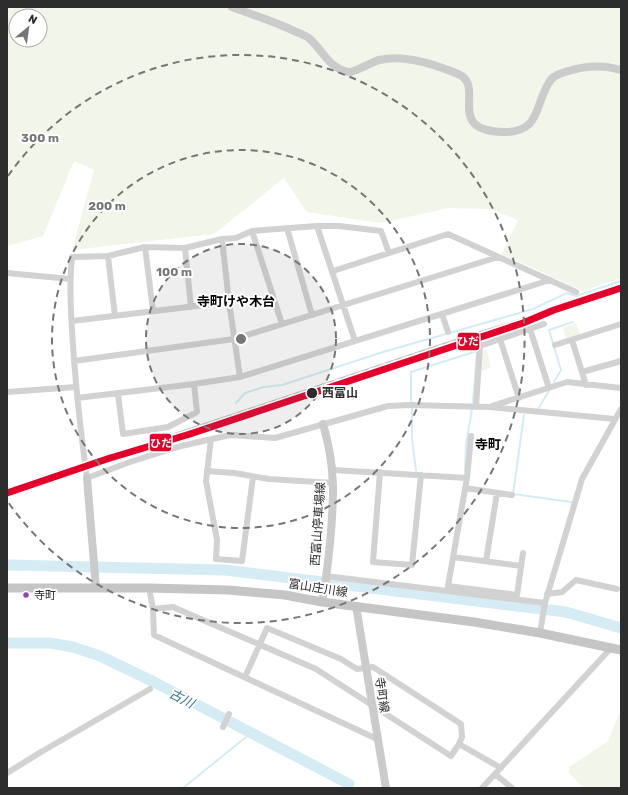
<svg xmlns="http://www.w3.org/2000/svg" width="628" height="795" viewBox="0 0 628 795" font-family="Rubik,'Noto Sans JP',sans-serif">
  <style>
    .green { fill: #f2f5ea; fill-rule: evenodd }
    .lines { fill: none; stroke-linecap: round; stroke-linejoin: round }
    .stream { stroke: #d5ecf4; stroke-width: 2 }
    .river { stroke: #d5ecf4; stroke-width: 11 }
    .street { stroke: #d2d2d2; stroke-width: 6 }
    .secondary { stroke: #cbcbcb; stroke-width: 8 }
    .primary { stroke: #c5c5c5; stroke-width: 9 }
    .rail-casing { stroke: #b9b9b9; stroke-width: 3.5 }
    .rail { stroke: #fff; stroke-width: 2; stroke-dasharray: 6; stroke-linecap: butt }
    .rail-1-casing { stroke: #fff; stroke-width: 10 }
    .rail-1 { stroke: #e4002b; stroke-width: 7 }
    .ring { fill: none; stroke: #767676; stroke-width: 2; stroke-dasharray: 7 5 }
    .stop-dot { fill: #2d2d2d; stroke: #fff; stroke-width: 1.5 }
    .bus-dot { fill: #8e44ad; stroke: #fff; stroke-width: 1.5 }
    .labels { text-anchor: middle; stroke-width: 4; stroke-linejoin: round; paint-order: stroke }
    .bus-label { font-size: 11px; fill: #2d2d2d; stroke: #fff; text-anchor: start }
    .stop-label { font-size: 12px; font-weight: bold; fill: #2d2d2d; stroke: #fff; text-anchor: start }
    .street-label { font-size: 12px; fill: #2d2d2d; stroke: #fff }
    .neighbourhood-label { font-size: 13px; font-weight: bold; fill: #000; stroke: #fff }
    .water-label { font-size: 13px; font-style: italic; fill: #327a90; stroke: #fff }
    .centre { fill: #767676; stroke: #fff; stroke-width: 2 }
    .ring-label { font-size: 12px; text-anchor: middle; font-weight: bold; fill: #767676; stroke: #fff; stroke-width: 4; stroke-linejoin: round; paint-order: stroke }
    .line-badge { stroke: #fff; stroke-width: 1.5 }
    .badge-label { font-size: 11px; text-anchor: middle; font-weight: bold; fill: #fff }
  </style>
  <rect width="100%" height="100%" fill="#fff"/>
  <path class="green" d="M7 7H621V278L583 291 502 254 518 220 490 209 448 208 381 223 307 212 284 178 214 234 72 250 94 170 74 161 43 236 7 246ZM16 16H40V40H16Z
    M576 323 580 334 567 339 563 328Z
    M486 348 491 367 481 371 482 352Z
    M621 712V788H583L569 773V767L608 741 618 716Z"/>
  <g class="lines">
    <path class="stream" d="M554 382 561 370 549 330 573 322
      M411 401V372L477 351 473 402
      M236 403 245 393 264 387 282 385 383 352 533 309 567 293 576 296 621 281
      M412 408V438L416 471
      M538 409 549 391
      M524 415 513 494 571 502
      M465 471 466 445 472 409
      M183 788 251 733"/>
    <path class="river" d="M7 565 225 570 566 612 621 628
      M7 643H49L73 647 100 656 154 682 349 784"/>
    <path class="street" d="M317 226 355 341
      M287 228 312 315
      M252 231 282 324
      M222 239 229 302 240 377
      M145 247 153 311
      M185 248 191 307
      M389 253 381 231 339 226H317L252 231 236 238 222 239 185 248 145 247 108 256 72 257C69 286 71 316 73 345 76 390 81 434 87 478L130 462 181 446 230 435 275 438 388 406 410 405 489 407 615 419
      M108 256 115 316
      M333 271 448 234 576 292
      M7 273 70 279
      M442 314 448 332
      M72 321 229 302
      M530 329 549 388
      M500 339 519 398
      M572 340 586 385
      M555 345 621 324
      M74 361 234 339 498 257
      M582 372 621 361
      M7 392 76 387
      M118 394 123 434 168 427 197 412 194 384
      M77 398 194 384 240 377 550 280
      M476 406 480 346 544 324
      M492 406 567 382 621 388
      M471 436 467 478 448 586 517 595 523 553
      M211 439 206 481 217 540 216 559 242 561 253 477
      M333 470 467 478
      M207 471 234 473 269 479 333 483
      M380 472 373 562 412 565 421 475
      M465 488 512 495
      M453 557 521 566
      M486 561 497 493
      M326 576 545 603
      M149 588 153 609 154 635 377 739
      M547 594 562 592 576 580 617 589
      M153 609 173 607 316 669 451 756 459 744 501 768
      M540 633 545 603 582 479 621 409
      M245 677 267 628 341 659 357 669 373 667 461 724 462 737 459 744
      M223 727 229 714
      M7 773 41 752 150 689
      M495 774 512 788
      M482 788 612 647"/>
    <path class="secondary" d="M232 7C253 15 274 21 294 31 299 33 306 35 310 39 323 51 329 68 348 72 354 73 371 62 379 60 404 54 434 64 458 74 487 86 443 131 504 132 542 132 534 104 550 81 553 76 559 74 565 72 583 66 602 64 621 70
      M87 478 96 588
      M322 602C326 582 328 563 330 543 334 499 336 468 323 424
      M356 606 386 788"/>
    <path class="primary" d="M7 588H149L228 590 285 595 322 602 474 622 540 633 621 650"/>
    <g class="rail-casing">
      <path id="rail" d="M107 459 180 433 467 337 554 310"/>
    </g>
    <use href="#rail" class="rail"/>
    <g class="rail-1-casing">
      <path id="rail-1" d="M7 493 107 459 190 434 523 323 554 310 621 288"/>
    </g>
    <use href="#rail-1" class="rail-1"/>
  </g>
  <circle cx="241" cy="339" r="95" fill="#767676" fill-opacity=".12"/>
  <g class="ring">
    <circle cx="241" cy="339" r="95"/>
    <circle cx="241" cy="339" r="189"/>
    <path d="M8 176A284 284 0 1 1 8 502"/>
  </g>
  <circle class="stop-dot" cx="312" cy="393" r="6"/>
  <circle class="bus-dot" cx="26" cy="595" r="3.5"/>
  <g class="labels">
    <g class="bus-label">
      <text x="34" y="599">寺町</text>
    </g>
    <g class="stop-label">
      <text x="322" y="397">西富山</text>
    </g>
    <g class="street-label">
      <text transform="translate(318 524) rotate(-86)" y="4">西富山停車場線</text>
      <text transform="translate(318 588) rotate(9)" y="4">富山庄川線</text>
      <text transform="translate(382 695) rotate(81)" y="4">寺町線</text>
    </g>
    <g class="neighbourhood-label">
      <text x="236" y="306">寺町けや木台</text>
      <text x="488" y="449">寺町</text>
    </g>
    <g class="water-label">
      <text transform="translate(182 698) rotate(27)" y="5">古川</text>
    </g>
  </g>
  <circle cx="241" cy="339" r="6" class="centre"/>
  <g class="ring-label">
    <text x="40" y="142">300 m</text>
    <text x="107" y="210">200 m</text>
    <text x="174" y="276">100 m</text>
  </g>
  <g class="line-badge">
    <rect x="457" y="332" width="23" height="19" rx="4" fill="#e4002b"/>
    <rect x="149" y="433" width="23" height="19" rx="4" fill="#e4002b"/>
  </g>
  <g class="badge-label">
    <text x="468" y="345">ひだ</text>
    <text x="161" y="447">ひだ</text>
  </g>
  <rect width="628" height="795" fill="none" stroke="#2d2d2d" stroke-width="16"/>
  <g transform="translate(28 28) rotate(29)"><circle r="19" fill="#ffffff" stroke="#ababab"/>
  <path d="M0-3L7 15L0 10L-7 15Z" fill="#767676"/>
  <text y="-6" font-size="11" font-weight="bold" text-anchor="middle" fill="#2d2d2d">N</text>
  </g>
</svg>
